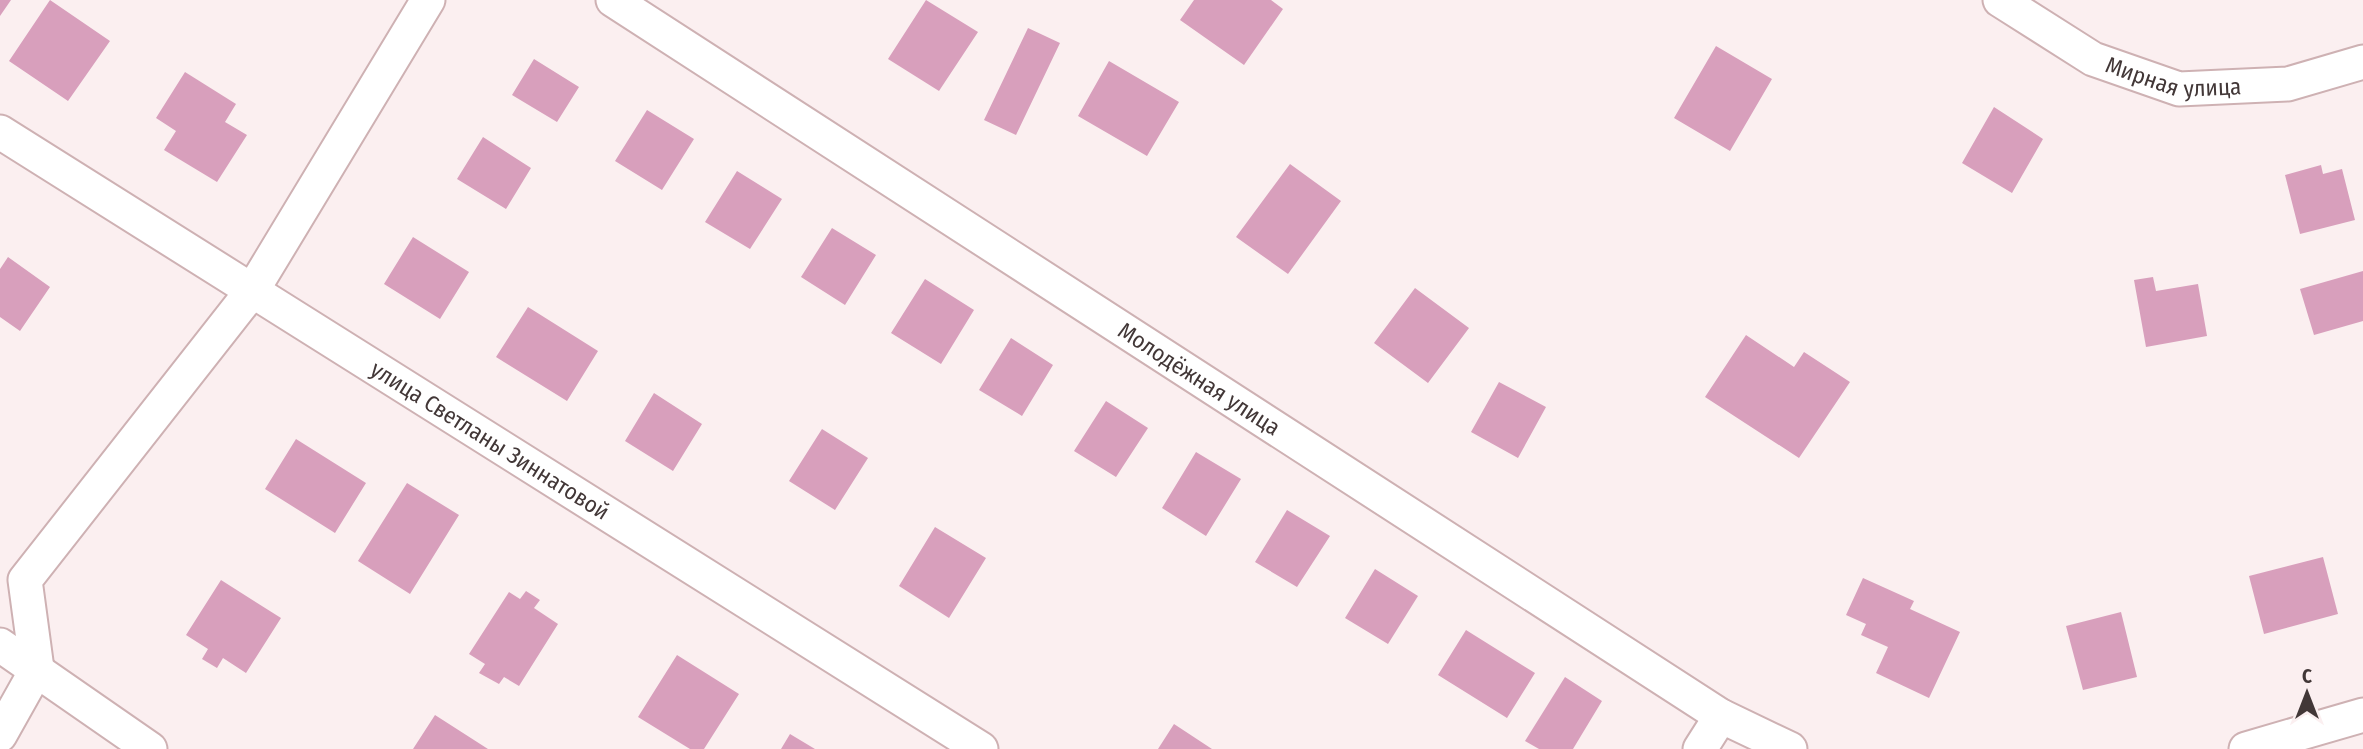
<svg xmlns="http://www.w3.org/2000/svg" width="2363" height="749" viewBox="0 0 2363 749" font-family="'Fira Sans Condensed',sans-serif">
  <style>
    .building { fill: #d89fbc }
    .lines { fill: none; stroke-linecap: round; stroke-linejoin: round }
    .street-casing { stroke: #ceb1b3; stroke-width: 37 }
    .street { stroke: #fff; stroke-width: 33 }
    .labels { text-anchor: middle; stroke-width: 5; stroke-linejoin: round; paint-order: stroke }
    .street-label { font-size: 23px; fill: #423737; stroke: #fbeff0 }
  </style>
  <rect width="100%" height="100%" fill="#fbeff0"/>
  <path class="building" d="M0 0H11L0 16Z
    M50 0 110 41 68 101 9 61Z
    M926 0 978 32 939 91 888 59Z
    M1194 0H1271L1283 9 1244 65 1180 20Z
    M1028 28 1060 43 1016 135 984 120Z
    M1716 46 1772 79 1730 151 1674 118Z
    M534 59 579 87 557 122 512 95Z
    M1109 61 1179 102 1147 156 1078 116Z
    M185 72 236 104 225 122 247 135 217 182 164 150 176 131 156 118Z
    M1994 107 2043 139 2012 193 1962 163Z
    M647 110 694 139 662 190 615 161Z
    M483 137 531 168 506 209 457 179Z
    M1290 164 1341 201 1288 274 1236 237Z
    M2321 165 2323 174 2342 169 2355 220 2300 234 2285 175Z
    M737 171 782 199 750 249 705 222Z
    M832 228 876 255 845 305 801 277Z
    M413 237 469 272 440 319 384 284Z
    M8 257 50 287 20 331 0 317V269Z
    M2363 271V321L2314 335 2300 289Z
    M2153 277 2156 291 2198 284 2207 336 2146 347 2134 280Z
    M925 279 974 310 941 364 891 333Z
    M1415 288 1469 328 1428 383 1374 343Z
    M528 307 598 351 567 401 496 357Z
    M1746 335 1794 367 1804 352 1850 382 1799 458 1705 397Z
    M1011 338 1053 365 1022 416 979 390Z
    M1499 382 1546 407 1518 458 1471 432Z
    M654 393 702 424 673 471 625 441Z
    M1106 401 1148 428 1116 477 1074 451Z
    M822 429 868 458 835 510 789 481Z
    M296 439 366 483 335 533 265 489Z
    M1196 452 1241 479 1206 536 1162 508Z
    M407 483 459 515 410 594 358 561Z
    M1287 510 1330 536 1297 587 1255 562Z
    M935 527 986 558 949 618 899 586Z
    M2323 557 2338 614 2264 634 2249 576Z
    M1375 569 1418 596 1388 644 1345 618Z
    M1863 578 1914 601 1910 609 1960 632 1929 698 1876 673 1888 647 1861 635 1866 624 1846 615Z
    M221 580 281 618 246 673 223 658 217 668 202 659 208 649 186 635Z
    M526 591 540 600 534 608 558 624 519 686 504 677 499 684 479 673 485 664 469 654 509 592 520 599Z
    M2121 612 2137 677 2083 690 2066 626Z
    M1466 630 1535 673 1507 718 1438 675Z
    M677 655 739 694 704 749H690L638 717Z
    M1565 677 1602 701 1573 749H1539L1525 741Z
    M435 715 488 749H413Z
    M1174 724 1212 749H1158Z
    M790 734 815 749H781Z"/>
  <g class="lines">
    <g class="street-casing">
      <g id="street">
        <path id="s1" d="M613 0 1721 716 1790 749"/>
        <path id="s2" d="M2000 0 2093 59 2179 89 2288 84 2363 62"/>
        <path id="s3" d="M0 132 981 749"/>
        <path d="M0 645 150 749"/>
        <path d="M0 735 37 669 25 580 252 291 428 0"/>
        <path d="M1700 749 1721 716"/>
        <path d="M2246 749 2363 715"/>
      </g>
    </g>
    <use href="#street" class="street"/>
  </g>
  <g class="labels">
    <g class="street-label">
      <text dy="8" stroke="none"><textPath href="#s2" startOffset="194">Мирная улица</textPath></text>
      <text dy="8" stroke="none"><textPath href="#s1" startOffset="698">Молодёжная улица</textPath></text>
      <text dy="8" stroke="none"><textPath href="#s3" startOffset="579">улица Светланы Зиннатовой</textPath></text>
    </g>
  </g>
  <g transform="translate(2307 693)" stroke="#fbeff0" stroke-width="5" paint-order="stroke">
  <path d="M0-5L12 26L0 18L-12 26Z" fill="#423737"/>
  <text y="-10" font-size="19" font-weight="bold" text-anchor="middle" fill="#423737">С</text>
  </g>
</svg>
